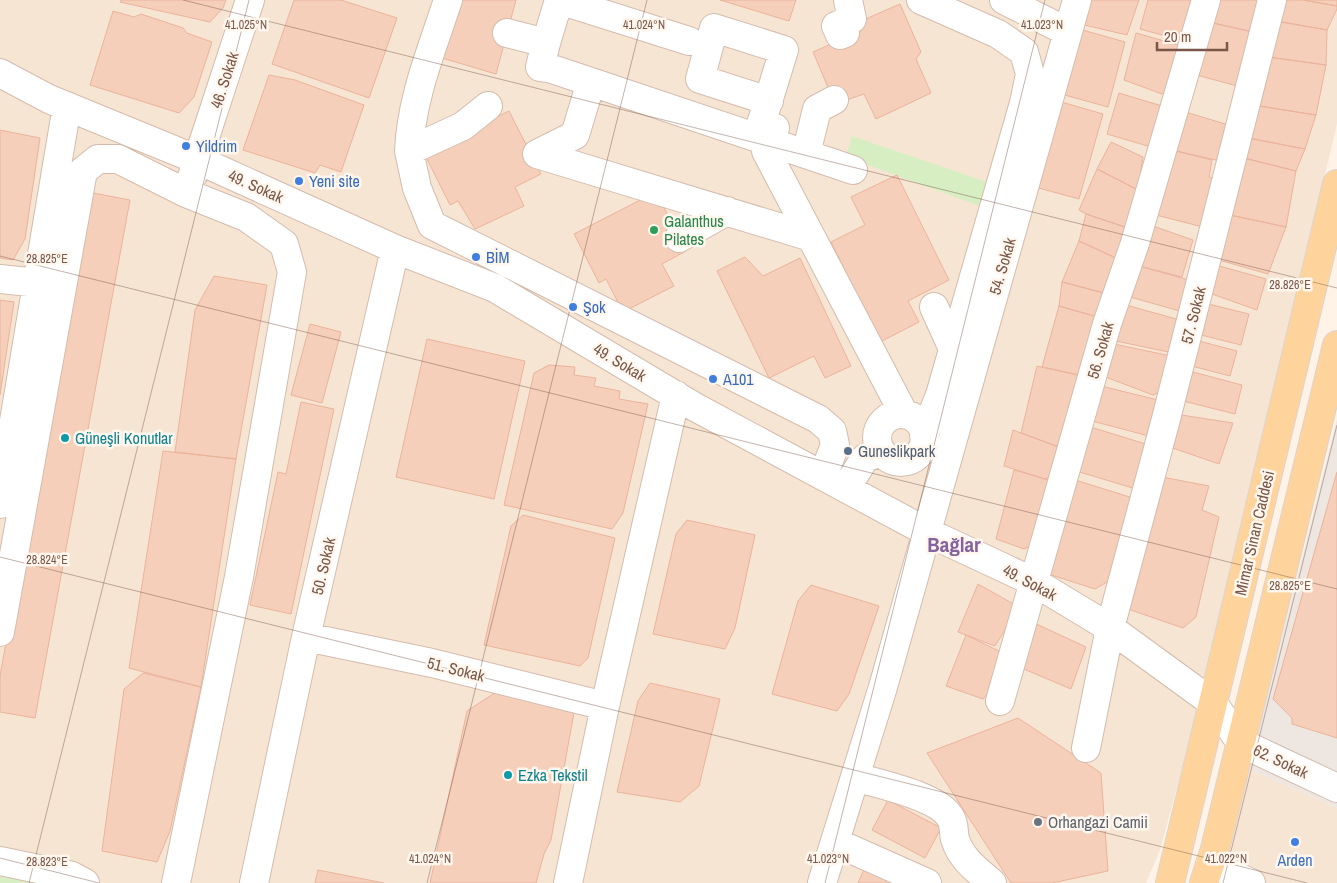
<svg xmlns="http://www.w3.org/2000/svg" width="1337" height="883" viewBox="0 0 1337 883" font-family="'Archivo Narrow',sans-serif">
  <style>
    .residential { fill: #f7e5d4 }
    .industrial { fill: #eee6e0 }
    .green { fill: #d7eec3 }
    .building { fill: #f6cfbb; stroke: #eab39a }
    .lines { fill: none; stroke-linecap: round; stroke-linejoin: round }
    .minor-casing { stroke: #d4bcad; stroke-width: 30 }
    .major-casing { stroke: #dcd3cf; stroke-width: 30 }
    .minor { stroke: #fff; stroke-width: 28 }
    .major { stroke: #ffd49c; stroke-width: 28 }
    .ticks { fill: none; stroke: #7a5748; stroke-width: 1; stroke-opacity: 0.45 }
    .shop-dot { fill: #3f7fe0; stroke: #fff7ee; stroke-width: 2 }
    .leisure-dot { fill: #2e9e5b; stroke: #fff7ee; stroke-width: 2 }
    .culture-dot { fill: #0f9aa8; stroke: #fff7ee; stroke-width: 2 }
    .service-dot { fill: #5c6f8a; stroke: #fff7ee; stroke-width: 2 }
    .worship-dot { fill: #6b7280; stroke: #fff7ee; stroke-width: 2 }
    .labels { text-anchor: middle; stroke-width: 5; stroke-linejoin: round; paint-order: stroke }
    .street-label { font-size: 16px; fill: #7a5748; stroke: #fff7ee }
    .shop-label { font-size: 16px; fill: #366cbe; stroke: #fff7ee; text-anchor: start }
    .leisure-label { font-size: 16px; fill: #27864d; stroke: #fff7ee; text-anchor: start }
    .culture-label { font-size: 16px; fill: #0d838f; stroke: #fff7ee; text-anchor: start }
    .service-label { font-size: 16px; fill: #4e5e75; stroke: #fff7ee; text-anchor: start }
    .worship-label { font-size: 16px; fill: #5b616d; stroke: #fff7ee; text-anchor: start }
    .district-label { font-size: 21px; font-weight: bold; fill: #86639e; stroke: #fff7ee }
    .ticks-label { font-size: 12px; text-anchor: middle; fill: #7a5748; stroke: #fff7ee; stroke-width: 5; stroke-linejoin: round; paint-order: stroke }
  </style>
  <rect width="100%" height="100%" fill="#fef3e6"/>
  <path class="residential" d="M0 0H1337V124L1210 667 1160 850 1146 883H0Z
    M1249 769 1337 808V883H1223Z"/>
  <path class="industrial" d="M1337 419V808L1249 769Z"/>
  <path class="green" d="M852 136 987 182 982 207 846 157Z
    M0 874 42 883H0Z"/>
  <path class="building" d="M121 0H226L223 8 210 22 120 2Z
    M294 0H341L397 18 369 98 272 64Z
    M458 0H516L496 74 442 58Z
    M720 0H796L789 21Z
    M1088 0H1139L1127 35 1080 24Z
    M1148 0H1195L1184 41 1140 29Z
    M1210 0H1263L1253 32 1204 21Z
    M1281 0H1303L1337 6V9L1327 30 1276 21Z
    M1303 0H1337V6Z
    M900 4 921 52 916 59 931 93 876 119 864 94 835 104 813 52 847 37 843 29Z
    M113 11 134 17 141 14 183 28 187 33 212 42 194 97 179 113 90 85Z
    M1204 21 1253 32 1237 86 1193 74Z
    M1276 21 1327 30 1326 65 1268 57Z
    M1079 29 1125 42 1108 107 1061 94Z
    M1136 33 1182 46 1172 85 1162 94 1124 80Z
    M1268 57 1326 65 1316 115 1259 106Z
    M269 75 295 80 364 105 341 172 320 165 315 173 243 150Z
    M1119 93 1162 106 1151 147 1107 134Z
    M1058 101 1103 114 1079 199 1035 187Z
    M1259 106 1316 115 1305 149 1248 138Z
    M509 111 541 174 515 187 524 206 475 229 458 201 450 205 424 153Z
    M1182 111 1232 126 1220 161 1172 150Z
    M0 130 40 138 25 239 13 260 0 258Z
    M1248 138 1305 149 1296 171 1244 158Z
    M1111 142 1143 157 1138 190 1097 169Z
    M1172 150 1212 160 1209 177 1219 181 1208 217 1199 226 1152 214Z
    M1244 158 1296 171 1286 227 1230 215Z
    M1097 169 1138 190 1125 227 1086 214 1079 210Z
    M897 175 949 280 908 301 919 322 880 342 831 242 865 225 851 197Z
    M88 192 130 200 35 718 0 712V676Z
    M656 192 686 251 662 264 674 286 623 312 606 279 599 283 574 234Z
    M1086 214 1125 227 1118 259 1079 241Z
    M1230 215 1286 227 1268 274 1219 260Z
    M1153 226 1193 240 1182 277 1139 266Z
    M1079 241 1118 259 1104 293 1062 282Z
    M745 257 763 276 800 258 851 366 825 378 814 356 769 378 717 271Z
    M1216 265 1266 279 1257 310 1209 293Z
    M1139 266 1196 282 1187 313 1130 297Z
    M214 276 267 285 236 459 175 452 195 310Z
    M1062 282 1104 293 1101 318 1059 306Z
    M0 300 14 302 0 395Z
    M1204 303 1249 314 1241 345 1197 334Z
    M1126 305 1180 320 1173 353 1116 341Z
    M1059 306 1101 318 1083 376 1042 367Z
    M310 324 341 332 322 403 291 395Z
    M427 339 525 361 494 499 396 477Z
    M1195 340 1237 351 1230 376 1188 365Z
    M1114 344 1171 356 1165 389 1153 395 1103 376Z
    M549 365 575 367 574 375 596 378 594 386 620 391 619 399 648 404 623 513 612 529 504 505 534 373Z
    M1037 366 1083 376 1066 436 1056 446 1021 433Z
    M1189 371 1242 385 1235 414 1179 400Z
    M1101 386 1158 400 1149 436 1092 421Z
    M301 402 334 409 291 614 250 605 278 472 286 474Z
    M1175 414 1233 423 1219 464 1167 446Z
    M1087 426 1149 445 1136 489 1073 470Z
    M1013 430 1061 448 1053 475 1045 479 1004 466Z
    M163 451 236 459 201 687 129 668Z
    M1014 470 1052 481 1037 543 1024 549 996 539Z
    M1337 472V738L1292 724V718L1273 699Z
    M1157 476 1209 486 1202 510 1219 517 1196 617 1183 628 1125 608Z
    M1072 479 1133 498 1112 579 1095 589 1045 573Z
    M523 515 615 538 588 658 580 666 484 645 511 526Z
    M687 520 755 535 735 628 725 649 653 634 676 534Z
    M978 584 1019 607 995 646 958 632Z
    M811 585 879 606 849 694 837 711 772 694 798 601Z
    M1032 622 1086 647 1071 689 1019 667Z
    M966 635 1005 654 998 682 983 699 946 686Z
    M143 673 201 687 170 831 157 862 102 851 124 689Z
    M650 683 720 699 699 786 680 802 617 792 638 701Z
    M507 685 575 707 551 840 544 854 536 883H430L467 711Z
    M1018 718 1101 773 1108 871 1052 883H1011L927 753Z
    M888 800 941 828 925 858 872 830Z
    M866 865 906 883H858Z
    M318 870 384 883H315Z"/>
  <g class="lines">
    <g class="minor-casing">
      <path id="minor" d="M559 0 689 41
        M559 0 546 43 540 67 549 68 591 82
        M921 0 998 34 1024 52 1030 74 1024 103 940 395 924 435
        M1004 0 1068 32
        M507 33 546 43
        M845 33 840 35 836 26 852 19 848 0
        M0 73 49 99 198 160 395 249 495 288 695 407 927 532 1034 582 1110 628 1213 703 1241 743 1337 788
        M488 106 463 126 409 151 417 188 432 225 818 419 832 431 835 445 823 476
        M775 128 767 141 853 170
        M757 137 784 50 714 28 700 79 769 101
        M409 151C411 99 432 49 448 0
        M806 154 817 109 834 100
        M192 177 250 0
        M811 237 537 154 575 135 591 82 767 141 766 151 904 414
        M679 238 727 211
        M0 279 38 283
        M934 307 953 349
        M877 438a24 24 0 1 1 48 0a24 24 0 1 1-48 0Z
        M846 488 865 458 881 452
        M0 504 67 106
        M0 632 83 171 98 159H118L186 193 246 217 284 244 292 272 239 577 176 883
        M306 637 432 663 605 706
        M1000 701 1107 324 1135 243 1206 0
        M1086 748 1110 628 1166 419 1272 0
        M855 777C879 784 938 796 950 817 955 824 953 831 955 839 961 859 977 870 992 883
        M835 842 927 883
        M0 861 72 876 85 883
        M1210 864 1251 883
        M254 883 306 637 395 249
        M568 883 605 706 676 395
        M822 883 883 687 1077 0"/>
    </g>
    <g class="major-casing">
      <path id="major" d="M1170 883 1337 184
        M1204 883 1215 849 1337 345"/>
    </g>
    <use href="#minor" class="minor"/>
    <use href="#major" class="major"/>
  </g>
  <path class="ticks" d="M183 0 1337 288M0 256 1337 589M0 557 1307 883M0 858 99 883M29 883 249 0M427 883 647 0M825 883 1045 0M1223 883 1337 425"/>
  <g class="shop-dot">
    <circle cx="186" cy="146" r="5"/>
    <circle cx="299" cy="181" r="5"/>
    <circle cx="476" cy="257" r="5"/>
    <circle cx="573" cy="307" r="5"/>
    <circle cx="713" cy="379" r="5"/>
    <circle cx="1295" cy="842" r="5"/>
  </g>
  <circle class="leisure-dot" cx="654" cy="230" r="5"/>
  <g class="culture-dot">
    <circle cx="65" cy="438" r="5"/>
    <circle cx="508" cy="775" r="5"/>
  </g>
  <circle class="service-dot" cx="848" cy="451" r="5"/>
  <circle class="worship-dot" cx="1038" cy="822" r="5"/>
  <g class="labels">
    <g class="street-label">
      <text transform="translate(224 80) rotate(-72)" y="6">46. Sokak</text>
      <text transform="translate(256 186) rotate(24)" y="6">49. Sokak</text>
      <text transform="translate(1002 266) rotate(-74)" y="6">54. Sokak</text>
      <text transform="translate(1193 315) rotate(-76)" y="6">57. Sokak</text>
      <text transform="translate(1100 350) rotate(-74)" y="6">56. Sokak</text>
      <text transform="translate(620 362) rotate(31)" y="6">49. Sokak</text>
      <text transform="translate(1254 533) rotate(-77)" y="6">Mimar Sinan Caddesi</text>
      <text transform="translate(323 566) rotate(-77)" y="6">50. Sokak</text>
      <text transform="translate(1030 582) rotate(28)" y="6">49. Sokak</text>
      <text transform="translate(456 669) rotate(14)" y="6">51. Sokak</text>
      <text transform="translate(1281 761) rotate(25)" y="6">62. Sokak</text>
    </g>
    <g class="shop-label">
      <text x="196" y="152">Yildrim</text>
      <text x="309" y="187">Yeni site</text>
      <text x="486" y="263">BİM</text>
      <text x="583" y="313">Şok</text>
      <text x="723" y="385">A101</text>
      <text x="1295" y="866" text-anchor="middle">Arden</text>
    </g>
    <g class="leisure-label">
      <text x="664" y="227">Galanthus<tspan x="664" dy="18">Pilates</tspan></text>
    </g>
    <g class="culture-label">
      <text x="75" y="444">Güneşli Konutlar</text>
      <text x="518" y="781">Ezka Tekstil</text>
    </g>
    <g class="service-label">
      <text x="858" y="457">Guneslikpark</text>
    </g>
    <g class="worship-label">
      <text x="1048" y="828">Orhangazi Camii</text>
    </g>
    <g class="district-label">
      <text x="954" y="552">Bağlar</text>
    </g>
  </g>
  <g class="ticks-label">
    <text x="246" y="29">41.025°N</text>
    <text x="644" y="29">41.024°N</text>
    <text x="1042" y="29">41.023°N</text>
    <text x="47" y="263">28.825°E</text>
    <text x="1290" y="289">28.826°E</text>
    <text x="47" y="564">28.824°E</text>
    <text x="1290" y="590">28.825°E</text>
    <text x="430" y="863">41.024°N</text>
    <text x="828" y="863">41.023°N</text>
    <text x="1226" y="863">41.022°N</text>
    <text x="47" y="866">28.823°E</text>
  </g>
  <path d="M1157 42v8h70v-8" fill="none" stroke="#7a5748" stroke-width="2.5"/>
  <text x="1164" y="42" font-size="15" fill="#7a5748" stroke="#fff7ee" stroke-width="4" paint-order="stroke">20 m</text>
</svg>
